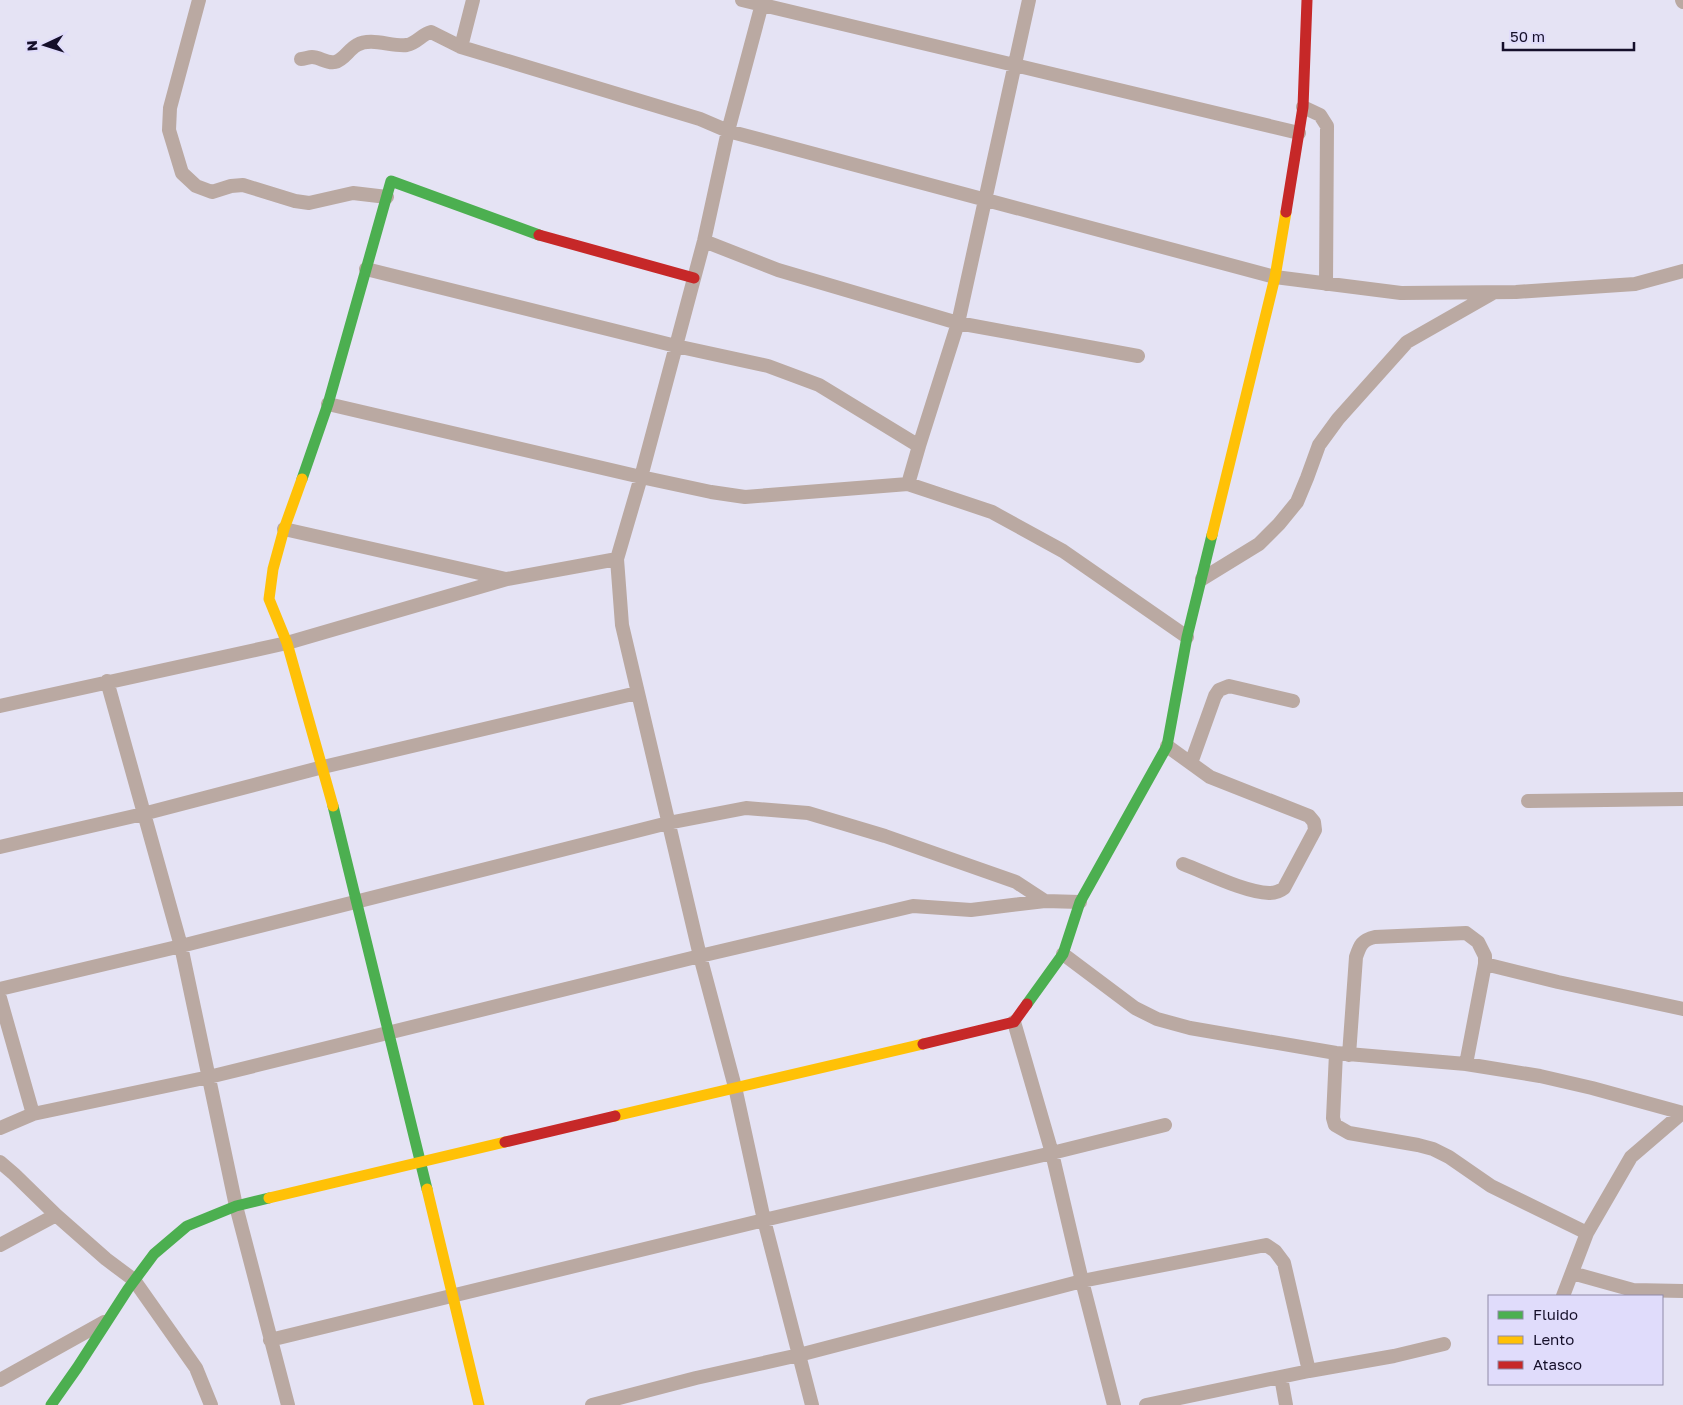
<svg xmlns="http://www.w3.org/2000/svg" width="1683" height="1405" viewBox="0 0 1683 1405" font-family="'Golos Text',sans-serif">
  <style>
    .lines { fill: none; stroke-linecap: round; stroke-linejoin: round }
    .street { stroke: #baa9a2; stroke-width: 14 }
    .fast { stroke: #4caf50; stroke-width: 11 }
    .slow { stroke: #ffc107; stroke-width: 11 }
    .jam { stroke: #c62828; stroke-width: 11 }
  </style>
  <rect width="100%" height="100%" fill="#e5e3f4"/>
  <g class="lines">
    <path class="street" d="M199 0 170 108 169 130 182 173 196 186 212 192 231 186 243 185 295 201 309 203 353 193 387 197
      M473 0 461 47 700 119 728 131 1275 277 1401 293 1516 292 1635 284 1683 271
      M742 0 1299 133
      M763 0 728 131 704 241 641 477 617 559 622 625 700 956 735 1087 764 1220 812 1405
      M1682 0 1683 2
      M301 59C304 59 309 57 312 57 320 57 327 64 335 62 344 60 349 49 357 45 371 37 392 47 407 45 417 43 422 34 431 32L461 47
      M1303 107 1320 115 1327 126 1326 284
      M704 241 778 270 958 323 1138 356
      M366 269 676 346 768 366 819 385 919 446 908 484
      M328 404 641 477 711 492 745 497 908 484 992 512 1063 551 1187 637
      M919 446 958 323 1029 0
      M284 529 506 579
      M1202 579 1259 544 1279 524 1297 502 1307 478 1319 445 1338 419 1407 342 1493 293
      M107 681 181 946 236 1206 288 1405
      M0 706 287 643 507 579 617 559
      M1167 746 1210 777 1309 816 1314 822 1315 830 1284 888C1279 892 1275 893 1269 893 1244 892 1207 873 1183 864
      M1191 763 1215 696 1219 690 1229 686 1293 701
      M1528 801 1683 799
      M0 847 143 814 323 767 637 693
      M1063 954 1135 1008 1157 1019 1190 1028 1336 1053 1466 1064 1540 1076 1592 1088 1683 1113
      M1485 964 1558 982 1683 1009
      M0 989 181 946 668 823 746 808 808 813 885 836 1016 882 1045 901
      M0 998 33 1114
      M1014 1022 1052 1153 1082 1281 1114 1405
      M1336 1053 1333 1118 1335 1125 1349 1133 1418 1145 1433 1149 1449 1157 1491 1186 1587 1233
      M1349 1055 1356 957C1360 945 1362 940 1375 937L1466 933 1478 942 1485 956V964L1466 1064
      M0 1128 33 1114 209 1077 700 956 913 906 971 910 1045 901 1080 902
      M0 1162 14 1174 56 1215 106 1259 134 1280 196 1368 211 1405
      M0 1245 56 1215
      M1572 1273 1633 1290 1683 1291
      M1563 1296 1587 1233 1631 1157 1682 1113
      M270 1340 764 1220 1052 1153 1165 1125
      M1281 1377 1286 1405
      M0 1380 104 1322
      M592 1405 696 1378 799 1355 1082 1281 1266 1245 1275 1251 1284 1263 1309 1371
      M1146 1405 1309 1371 1394 1356 1444 1344"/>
    <path class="fast" d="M302 479 328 404 391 181 539 235
      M333 806 427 1189
      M1027 1004 1063 954 1080 902 1167 746 1187 637 1212 535
      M51 1405 77 1368 128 1289 154 1254 187 1226 236 1206 269 1198"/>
    <path class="slow" d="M302 479 284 529 273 569 269 599 287 643 333 806
      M1212 535 1275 277 1286 212
      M615 1116 923 1044
      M427 1189 479 1405
      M269 1198 505 1142"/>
    <path class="jam" d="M1286 212 1303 107 1307 0
      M539 235 694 278
      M923 1044 1014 1022 1027 1004
      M505 1142 615 1116"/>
  </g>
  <rect x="1488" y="1295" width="175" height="90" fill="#e0dcfb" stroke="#8f8aa7"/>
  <rect x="1498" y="1311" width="25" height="8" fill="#4caf50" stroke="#8f8aa7"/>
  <text x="1533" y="1320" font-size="15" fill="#150f2a">Fluido</text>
  <rect x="1498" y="1336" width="25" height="8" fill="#ffc107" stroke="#8f8aa7"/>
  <text x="1533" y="1345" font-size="15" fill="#150f2a">Lento</text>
  <rect x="1498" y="1361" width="25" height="8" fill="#c62828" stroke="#8f8aa7"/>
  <text x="1533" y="1370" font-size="15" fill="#150f2a">Atasco</text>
  <g transform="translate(45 45) rotate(266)" stroke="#e0dcfb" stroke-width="4" paint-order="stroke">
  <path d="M0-4L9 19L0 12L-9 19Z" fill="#150f2a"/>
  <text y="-8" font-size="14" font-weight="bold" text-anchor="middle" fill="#150f2a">N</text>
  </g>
  <path d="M1503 42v8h131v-8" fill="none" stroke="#150f2a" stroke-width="2.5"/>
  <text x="1510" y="42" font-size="15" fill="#150f2a" stroke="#e0dcfb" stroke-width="4" paint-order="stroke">50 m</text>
</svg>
